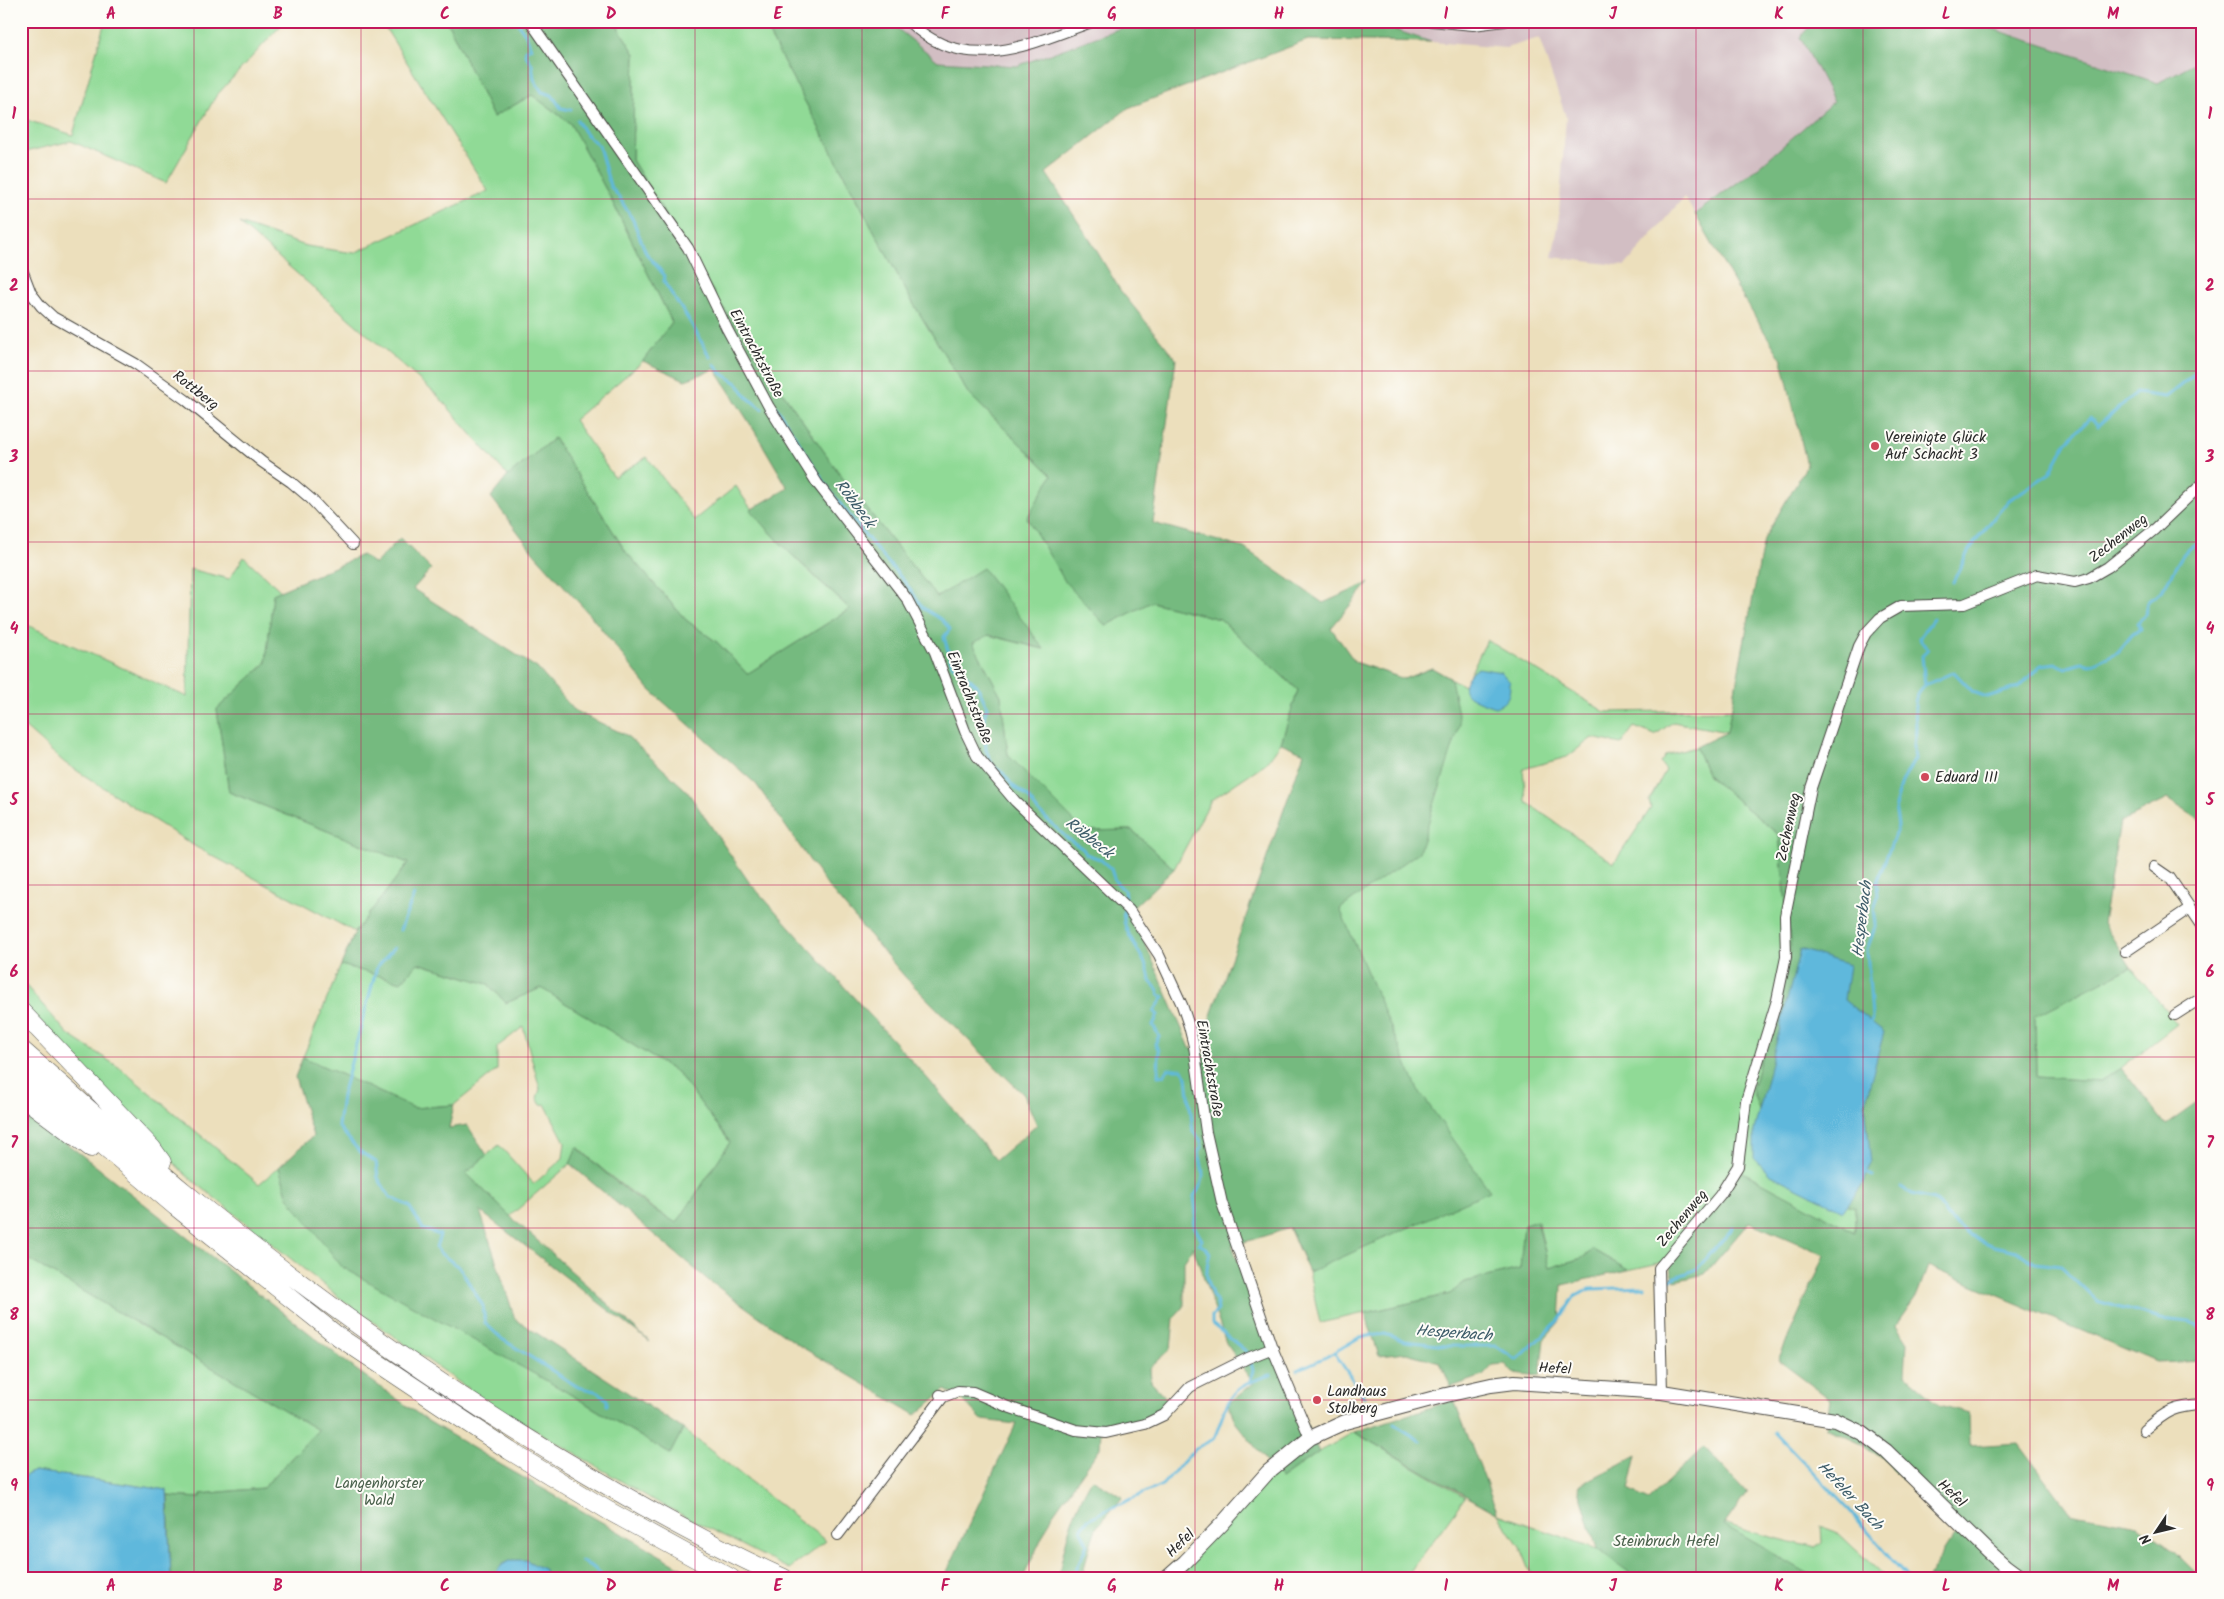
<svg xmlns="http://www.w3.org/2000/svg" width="2224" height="1599" viewBox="0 0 2224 1599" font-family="Kalam,sans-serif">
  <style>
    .industrial { fill: #d2bec3 }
    .green { fill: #90da96; stroke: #5e8260 }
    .forest { fill: #74ba7f; stroke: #507255 }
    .water { fill: #5fb8dc; stroke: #457284 }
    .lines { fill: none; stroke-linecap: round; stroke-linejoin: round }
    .stream { stroke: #5fb8dc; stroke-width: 3 }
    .minor-casing { stroke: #484641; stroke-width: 12 }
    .secondary-casing { stroke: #484641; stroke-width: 16 }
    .motorway-casing { stroke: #484641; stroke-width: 19 }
    .minor { stroke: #fff; stroke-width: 10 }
    .secondary { stroke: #fff; stroke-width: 14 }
    .motorway { stroke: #fff; stroke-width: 18 }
    .grid { fill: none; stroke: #c2185b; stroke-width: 1; stroke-opacity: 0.55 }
    .poi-dot { fill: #d1495b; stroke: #fdfcf7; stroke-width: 2 }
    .labels { text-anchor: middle; stroke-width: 4; stroke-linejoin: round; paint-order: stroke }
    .street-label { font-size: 15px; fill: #2b2b2b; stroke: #fdfcf7 }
    .poi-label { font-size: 15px; fill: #2b2b2b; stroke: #fdfcf7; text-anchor: start }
    .park-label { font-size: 15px; fill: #49604b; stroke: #fdfcf7 }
    .water-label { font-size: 16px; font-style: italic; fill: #3d5c69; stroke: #fdfcf7 }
    .neatline { fill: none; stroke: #c2185b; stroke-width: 2 }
    .grid-label { font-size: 16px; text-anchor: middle; font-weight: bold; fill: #c2185b }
  </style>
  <rect width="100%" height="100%" fill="#fdfcf7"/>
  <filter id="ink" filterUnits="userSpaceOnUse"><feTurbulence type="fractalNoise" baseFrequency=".02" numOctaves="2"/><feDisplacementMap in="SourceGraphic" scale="10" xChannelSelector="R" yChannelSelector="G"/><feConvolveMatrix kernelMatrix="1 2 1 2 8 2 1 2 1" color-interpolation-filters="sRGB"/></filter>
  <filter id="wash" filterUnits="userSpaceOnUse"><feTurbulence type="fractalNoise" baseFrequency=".0096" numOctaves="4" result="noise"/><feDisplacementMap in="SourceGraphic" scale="20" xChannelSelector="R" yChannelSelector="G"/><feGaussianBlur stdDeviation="1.12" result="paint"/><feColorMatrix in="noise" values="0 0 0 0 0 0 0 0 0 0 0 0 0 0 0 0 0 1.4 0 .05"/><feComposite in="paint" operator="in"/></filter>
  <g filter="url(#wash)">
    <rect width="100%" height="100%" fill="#ecdfbc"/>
    <path class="industrial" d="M888 21H1140L1017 66 938 61Z
      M1368 21H1815L1800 37 1834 101 1760 166 1695 214 1684 197 1625 266 1552 257 1558 227 1566 117 1539 38 1506 48 1431 42Z
      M1969 21H2203V58L2158 83Z"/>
    <path class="green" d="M105 21H285L216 96 166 183 71 141 21 153V118L73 135Z
      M381 21H447L493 117 532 95 570 123 610 197 672 322 643 361 574 420 614 477 647 457 694 520 736 486C765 534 809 571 850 609L747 674 718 643 686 620 626 552 554 438 508 476 438 396 239 223 306 246 354 253 488 191Z
      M614 21H762L910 298 968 393 1052 475 1106 626 1151 602 1220 619 1298 690 1281 743 1266 763 1211 800 1174 869 1132 830 1084 831 1008 755 1001 696 972 642 988 635 1043 649 937 597 844 480 720 303 632 160 635 54Z
      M244 557 281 591 273 594 266 663 217 709 229 792 408 863 355 932 196 847 65 763 21 724V638L27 625 187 697 190 569 229 579Z
      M1487 640 1605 712 1731 710 1727 732 1673 722 1655 735 1634 727 1621 744 1592 738 1567 757 1523 769 1526 802 1614 863 1651 808 1649 801 1666 770 1660 763 1666 755 1696 747 1708 776 1779 835 1791 951 1752 1090 1855 1207V1233L1739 1170 1668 1261 1628 1270 1593 1250 1582 1258 1549 1268 1538 1221 1524 1226 1520 1269 1465 1282 1450 1294 1320 1323 1309 1272 1289 1228 1355 662 1404 679 1432 668 1464 686Z
      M417 963 488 984 506 1003 541 988 678 1073 730 1142 677 1224C641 1201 609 1177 578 1147L570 1164 510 1216 466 1173 499 1145 534 1184 563 1158 565 1142 545 1104 541 1105 537 1098 540 1089 523 1027 497 1047V1070L454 1105 414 1108 303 1057 341 965 401 981Z
      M2131 967 2177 1024 2121 1068 2100 1081 2036 1077 2035 1015Z
      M21 980 68 1034 120 1068 259 1184 279 1167 288 1197 565 1391 670 1454 683 1429 826 1541 789 1569 653 1500 480 1397 345 1302 186 1175 21 1007Z
      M21 1255 318 1430 263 1488 201 1494V1498L168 1496 166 1490 34 1471 21 1478Z
      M1354 1432 1465 1497 1406 1578H1167L1272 1468 1281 1479 1319 1452Z
      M1683 1509 1747 1531 1815 1548 1822 1543 1821 1526 1837 1532 1886 1578H1533L1521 1548 1498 1514 1597 1549 1608 1557Z"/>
    <path class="forest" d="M447 21H614L635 54 632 160 720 303 844 480 937 597 983 568 1044 649 989 635 973 643 1001 696 1008 755 1084 831 1132 830 1174 869 1126 914 1139 929 1190 1048 1208 1056 1210 1018 1304 753 1281 743 1298 690 1220 619 1151 602 1106 626 1066 583 1027 518 1052 475 968 393 910 298 762 21H888L938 61 1017 66 1140 21H1368L1431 42 1308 40 1128 108 1046 173 1092 243 1120 290 1176 359 1153 523 1244 548 1323 603 1369 583 1331 628 1355 662 1404 679 1432 668 1451 679 1460 724 1419 852 1340 909 1417 1088 1490 1191 1309 1272 1290 1228 1232 1246 1285 1379 1319 1452 1281 1479 1236 1423 1228 1404 1254 1383 1226 1343 1193 1247 1184 1261V1307L1174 1318 1171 1349 1150 1368 1151 1382 1171 1403 1151 1419 1101 1430 1100 1448 1053 1514 1023 1578H944L1016 1424 982 1420 962 1399 945 1390 916 1415 800 1346 708 1280 570 1164 577 1147C608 1176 640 1204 677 1223L730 1142 678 1073 541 988 506 1003 488 984 418 963 401 982 341 965 355 932 408 863 229 792 217 709 266 663 273 594 362 555 375 564 400 538 431 569 413 589 537 668 575 711 626 735 687 791 749 882 928 1079 996 1160 1037 1125 1024 1095 906 978 829 888 756 784 650 690 591 616 534 553 491 497 508 476 554 438 626 552 686 620 718 643 747 674 850 609 788 551 750 510 788 488 754 430 715 369 685 380 643 361 672 322 610 197 570 123 532 95 493 117Z
      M1815 21H1969L2158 83 2203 58V822L2167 799 2120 822 2103 923 2131 967 2035 1016 2036 1077 2100 1081 2121 1068 2166 1125 2197 1103 2203 1106V1360L2156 1362 1928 1266 1917 1295 1896 1325 1907 1342 1905 1375 1940 1405 1969 1413 1970 1446 2018 1443 2070 1513 2138 1526 2174 1551 2201 1578H1927L1956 1533 1883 1459 1862 1444 1826 1428 1830 1399 1778 1360 1825 1255 1749 1222 1705 1274 1675 1281 1668 1261 1739 1170 1855 1232V1207L1835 1202 1765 1126 1752 1090 1791 951 1779 835 1708 776 1696 747 1727 732 1764 539 1807 465 1782 360 1739 291 1695 214 1760 166 1834 101 1800 37Z
      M303 1057 414 1108 454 1105 449 1128 467 1125 487 1155 466 1173 510 1216 650 1342 480 1211 515 1319 683 1429 670 1454 565 1391 342 1267 288 1197 279 1167 313 1136 295 1077Z
      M21 1110 74 1149 355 1369 428 1421 503 1466 700 1578H171L168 1496 201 1498V1494L263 1488 318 1430 21 1255Z
      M1537 1221 1549 1268 1582 1258 1593 1250 1628 1270 1562 1285 1560 1321 1544 1339 1540 1376 1513 1373 1505 1364 1493 1365 1483 1376 1451 1387 1440 1362 1406 1353 1379 1356 1365 1313 1450 1294 1465 1282 1520 1269 1524 1225Z
      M1454 1400 1498 1514 1354 1432Z
      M1704 1447 1747 1493 1724 1525 1816 1578H1637L1597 1549 1578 1486 1637 1455 1629 1490 1648 1500Z
      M1092 1479 1123 1497 1096 1528 1088 1552 1082 1578H1058C1066 1539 1071 1514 1092 1479Z"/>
    <path class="water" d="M1478 668 1501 672 1510 682C1510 696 1508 702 1495 707 1487 704 1476 701 1469 696 1458 687 1469 673 1478 668Z
      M1800 949 1849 965 1844 1000 1884 1032 1865 1103 1871 1163 1862 1185 1843 1211 1769 1174 1754 1158V1130Z
      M34 1471 167 1490 171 1578H21V1478Z
      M511 1560H526L545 1570 547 1578H491L502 1565Z"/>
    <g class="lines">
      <path class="stream" d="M516 21 526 35 531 48 526 50 525 54 532 64 534 79 542 92 552 95 561 108 571 110
        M577 120 584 132 599 146 610 186 619 197 633 220 646 253 665 276 664 282 692 325 710 357
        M714 364 721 373 737 383 747 397 762 409
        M776 407 830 491 877 550 904 581 923 608 942 620 950 629 944 637 952 664 977 685 987 707 984 717 986 750 993 766 1003 773 1012 785 1028 797 1037 810 1067 838 1083 849 1086 854 1100 859 1111 869 1115 881 1124 890 1126 904
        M1953 582 1969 550 1993 519 2009 500 2050 473 2066 443 2090 418 2098 426 2136 393 2166 397 2191 377 2203 362
        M1925 685 1954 672 1973 692 1987 697 2019 687 2041 665 2056 663 2065 668 2082 663 2090 665 2118 652 2132 635 2140 629 2137 623 2145 615 2147 602C2151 599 2156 596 2160 592 2176 575 2177 548 2203 541
        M1124 910C1119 933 1149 957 1150 981L1158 990 1159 995 1164 997 1154 1011 1158 1015 1153 1025 1159 1036 1155 1044 1159 1050 1158 1076 1163 1075 1168 1069H1182L1187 1077 1193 1132 1200 1139 1202 1147 1199 1151C1202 1171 1208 1178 1194 1196L1196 1212 1194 1226 1202 1240 1199 1244 1206 1248 1210 1254C1207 1261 1206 1276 1208 1284 1210 1289 1212 1291 1212 1296L1216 1300 1218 1310 1212 1316V1324L1247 1352
        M400 930 414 895
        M394 948 377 967 342 1096 338 1126 359 1151 376 1162 378 1178 390 1197 409 1206 423 1229 440 1235 436 1247 440 1253 460 1268 483 1306 485 1323 502 1339 578 1387 599 1392 607 1400V1405
        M1871 1024 1872 1017 1867 950 1876 924 1874 909 1878 896 1877 882 1898 826 1895 806 1902 782 1915 759C1912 743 1916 741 1916 727 1916 709 1910 699 1925 685L1922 656 1928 650 1919 638 1933 619
        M1864 1173 1873 1176
        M1901 1187 1912 1194 1934 1199 1947 1216 1970 1236 1994 1246 2016 1251 2035 1263 2061 1266 2097 1301 2161 1319 2189 1322 2203 1327
        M1666 1281 1697 1269 1733 1228
        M1334 1352 1364 1397
        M1297 1370 1326 1357 1360 1337 1385 1334 1405 1341 1446 1346H1496L1517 1360 1558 1321 1575 1296 1590 1289 1645 1287
        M1250 1381 1253 1370 1251 1363
        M1394 1424 1421 1441
        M1775 1432 1850 1511 1908 1578
        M581 1561 594 1568 604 1578
        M1073 1578 1087 1544 1081 1530 1088 1519 1162 1485 1196 1448 1214 1439C1229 1400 1227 1387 1271 1375"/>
    </g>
  </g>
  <g filter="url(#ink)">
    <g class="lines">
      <g class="minor-casing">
        <path id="minor" d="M530 21 688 248 727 329 769 407 817 483 907 599 935 652 965 731 977 756 1015 801 1129 910 1159 955 1182 1005 1189 1026 1194 1046 1206 1132 1222 1203 1271 1345 1310 1438
          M908 21C965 77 1031 44 1094 21
          M1431 21 1473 25 1505 21
          M21 267 31 293 41 306 53 317 136 364 186 400 262 462 291 482 311 499 353 544
          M2154 867 2170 878 2203 927
          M2125 952 2190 908
          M2175 1015 2203 997
          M1662 1392 1659 1268 1720 1195 1738 1166 1746 1101 1777 1000 1786 957 1785 916 1811 788 1859 646 1866 633 1880 618 1901 606 1964 604 2037 575 2075 582 2089 578 2108 567 2155 529 2203 483
          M940 1395 943 1397 958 1391 973 1392 1008 1407 1076 1430 1106 1433 1145 1424 1164 1415 1190 1387 1248 1358 1273 1348
          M2144 1430C2166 1411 2174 1406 2203 1405
          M838 1535 943 1397"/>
      </g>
      <g class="secondary-casing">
        <path id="secondary" d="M1167 1578 1185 1562 1222 1524 1268 1472 1310 1438 1345 1422 1446 1395 1491 1385 1515 1382 1662 1392 1835 1420 1862 1433 1886 1451 1988 1551 2006 1567 2021 1578"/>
      </g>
      <g class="motorway-casing">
        <path id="motorway" d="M21 1011 152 1148 162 1162
          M21 1049C76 1097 130 1147 187 1194 314 1298 447 1392 589 1475 652 1512 717 1548 784 1578
          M21 1072 99 1142 176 1207 339 1337 510 1451 609 1511 731 1578
          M21 1096 91 1148"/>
      </g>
      <use href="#minor" class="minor"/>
      <use href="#secondary" class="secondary"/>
      <use href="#motorway" class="motorway"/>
    </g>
  </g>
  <path class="grid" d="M194 21V1578M361 21V1578M528 21V1578M695 21V1578M862 21V1578M1029 21V1578M1195 21V1578M1362 21V1578M1529 21V1578M1696 21V1578M1863 21V1578M2030 21V1578M21 199H2203M21 371H2203M21 542H2203M21 714H2203M21 885H2203M21 1057H2203M21 1228H2203M21 1400H2203"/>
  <g class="poi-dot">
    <circle cx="1875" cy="446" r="5"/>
    <circle cx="1925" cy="777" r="5"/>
    <circle cx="1317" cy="1400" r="5"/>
  </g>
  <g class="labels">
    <g class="street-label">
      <text transform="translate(757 353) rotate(62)" y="5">Eintrachtstraße</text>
      <text transform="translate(196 390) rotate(38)" y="5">Rottberg</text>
      <text transform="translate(2118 538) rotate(-38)" y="5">Zechenweg</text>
      <text transform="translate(970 697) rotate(68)" y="5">Eintrachtstraße</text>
      <text transform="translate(1788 827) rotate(-78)" y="5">Zechenweg</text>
      <text transform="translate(1210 1068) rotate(80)" y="5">Eintrachtstraße</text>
      <text transform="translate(1682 1218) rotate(-50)" y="5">Zechenweg</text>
      <text transform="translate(1555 1368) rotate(3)" y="5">Hefel</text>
      <text transform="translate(1952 1493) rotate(44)" y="5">Hefel</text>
      <text transform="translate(1180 1543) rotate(-44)" y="5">Hefel</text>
    </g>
    <g class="poi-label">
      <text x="1885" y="442">Vereinigte Glück<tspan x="1885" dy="17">Auf Schacht 3</tspan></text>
      <text x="1935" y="782">Eduard III</text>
      <text x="1327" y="1396">Landhaus<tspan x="1327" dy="17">Stolberg</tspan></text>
    </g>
    <g class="park-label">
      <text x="379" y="1488">Langenhorster<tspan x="379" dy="17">Wald</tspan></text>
      <text x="1666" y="1546">Steinbruch Hefel</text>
    </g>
    <g class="water-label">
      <text transform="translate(856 503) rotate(53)" y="6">Röbbeck</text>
      <text transform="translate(1090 837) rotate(38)" y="6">Röbbeck</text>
      <text transform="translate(1861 919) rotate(-83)" y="6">Hesperbach</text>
      <text transform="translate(1454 1332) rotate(4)" y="6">Hesperbach</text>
      <text transform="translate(1851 1495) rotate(47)" y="6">Hefeler Bach</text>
    </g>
  </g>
  <rect width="2224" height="1599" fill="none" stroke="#fdfcf7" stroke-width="55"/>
  <g transform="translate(2156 1532) rotate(235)" stroke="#fdfcf7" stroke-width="4" paint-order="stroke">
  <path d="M0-4L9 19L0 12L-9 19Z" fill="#2b2b2b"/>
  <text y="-8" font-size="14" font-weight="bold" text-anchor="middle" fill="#2b2b2b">N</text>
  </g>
  <rect x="28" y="28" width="2168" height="1544" class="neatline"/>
  <g class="grid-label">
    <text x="111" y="19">A</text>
    <text x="278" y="19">B</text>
    <text x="445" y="19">C</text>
    <text x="611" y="19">D</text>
    <text x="778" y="19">E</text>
    <text x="945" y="19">F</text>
    <text x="1112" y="19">G</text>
    <text x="1279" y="19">H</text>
    <text x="1446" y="19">I</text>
    <text x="1613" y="19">J</text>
    <text x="1779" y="19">K</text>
    <text x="1946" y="19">L</text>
    <text x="2113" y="19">M</text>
    <text x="14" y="119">1</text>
    <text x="2210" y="119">1</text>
    <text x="14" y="291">2</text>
    <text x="2210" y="291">2</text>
    <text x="14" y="462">3</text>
    <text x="2210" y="462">3</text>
    <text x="14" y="634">4</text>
    <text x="2210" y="634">4</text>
    <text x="14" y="805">5</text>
    <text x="2210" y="805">5</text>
    <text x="14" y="977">6</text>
    <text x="2210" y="977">6</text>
    <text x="14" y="1148">7</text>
    <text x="2210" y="1148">7</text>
    <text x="14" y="1320">8</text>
    <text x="2210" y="1320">8</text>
    <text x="14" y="1491">9</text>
    <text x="2210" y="1491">9</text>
    <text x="111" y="1591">A</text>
    <text x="278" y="1591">B</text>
    <text x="445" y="1591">C</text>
    <text x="611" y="1591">D</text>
    <text x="778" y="1591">E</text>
    <text x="945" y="1591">F</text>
    <text x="1112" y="1591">G</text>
    <text x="1279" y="1591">H</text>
    <text x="1446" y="1591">I</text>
    <text x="1613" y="1591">J</text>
    <text x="1779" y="1591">K</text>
    <text x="1946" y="1591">L</text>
    <text x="2113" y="1591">M</text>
  </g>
</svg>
